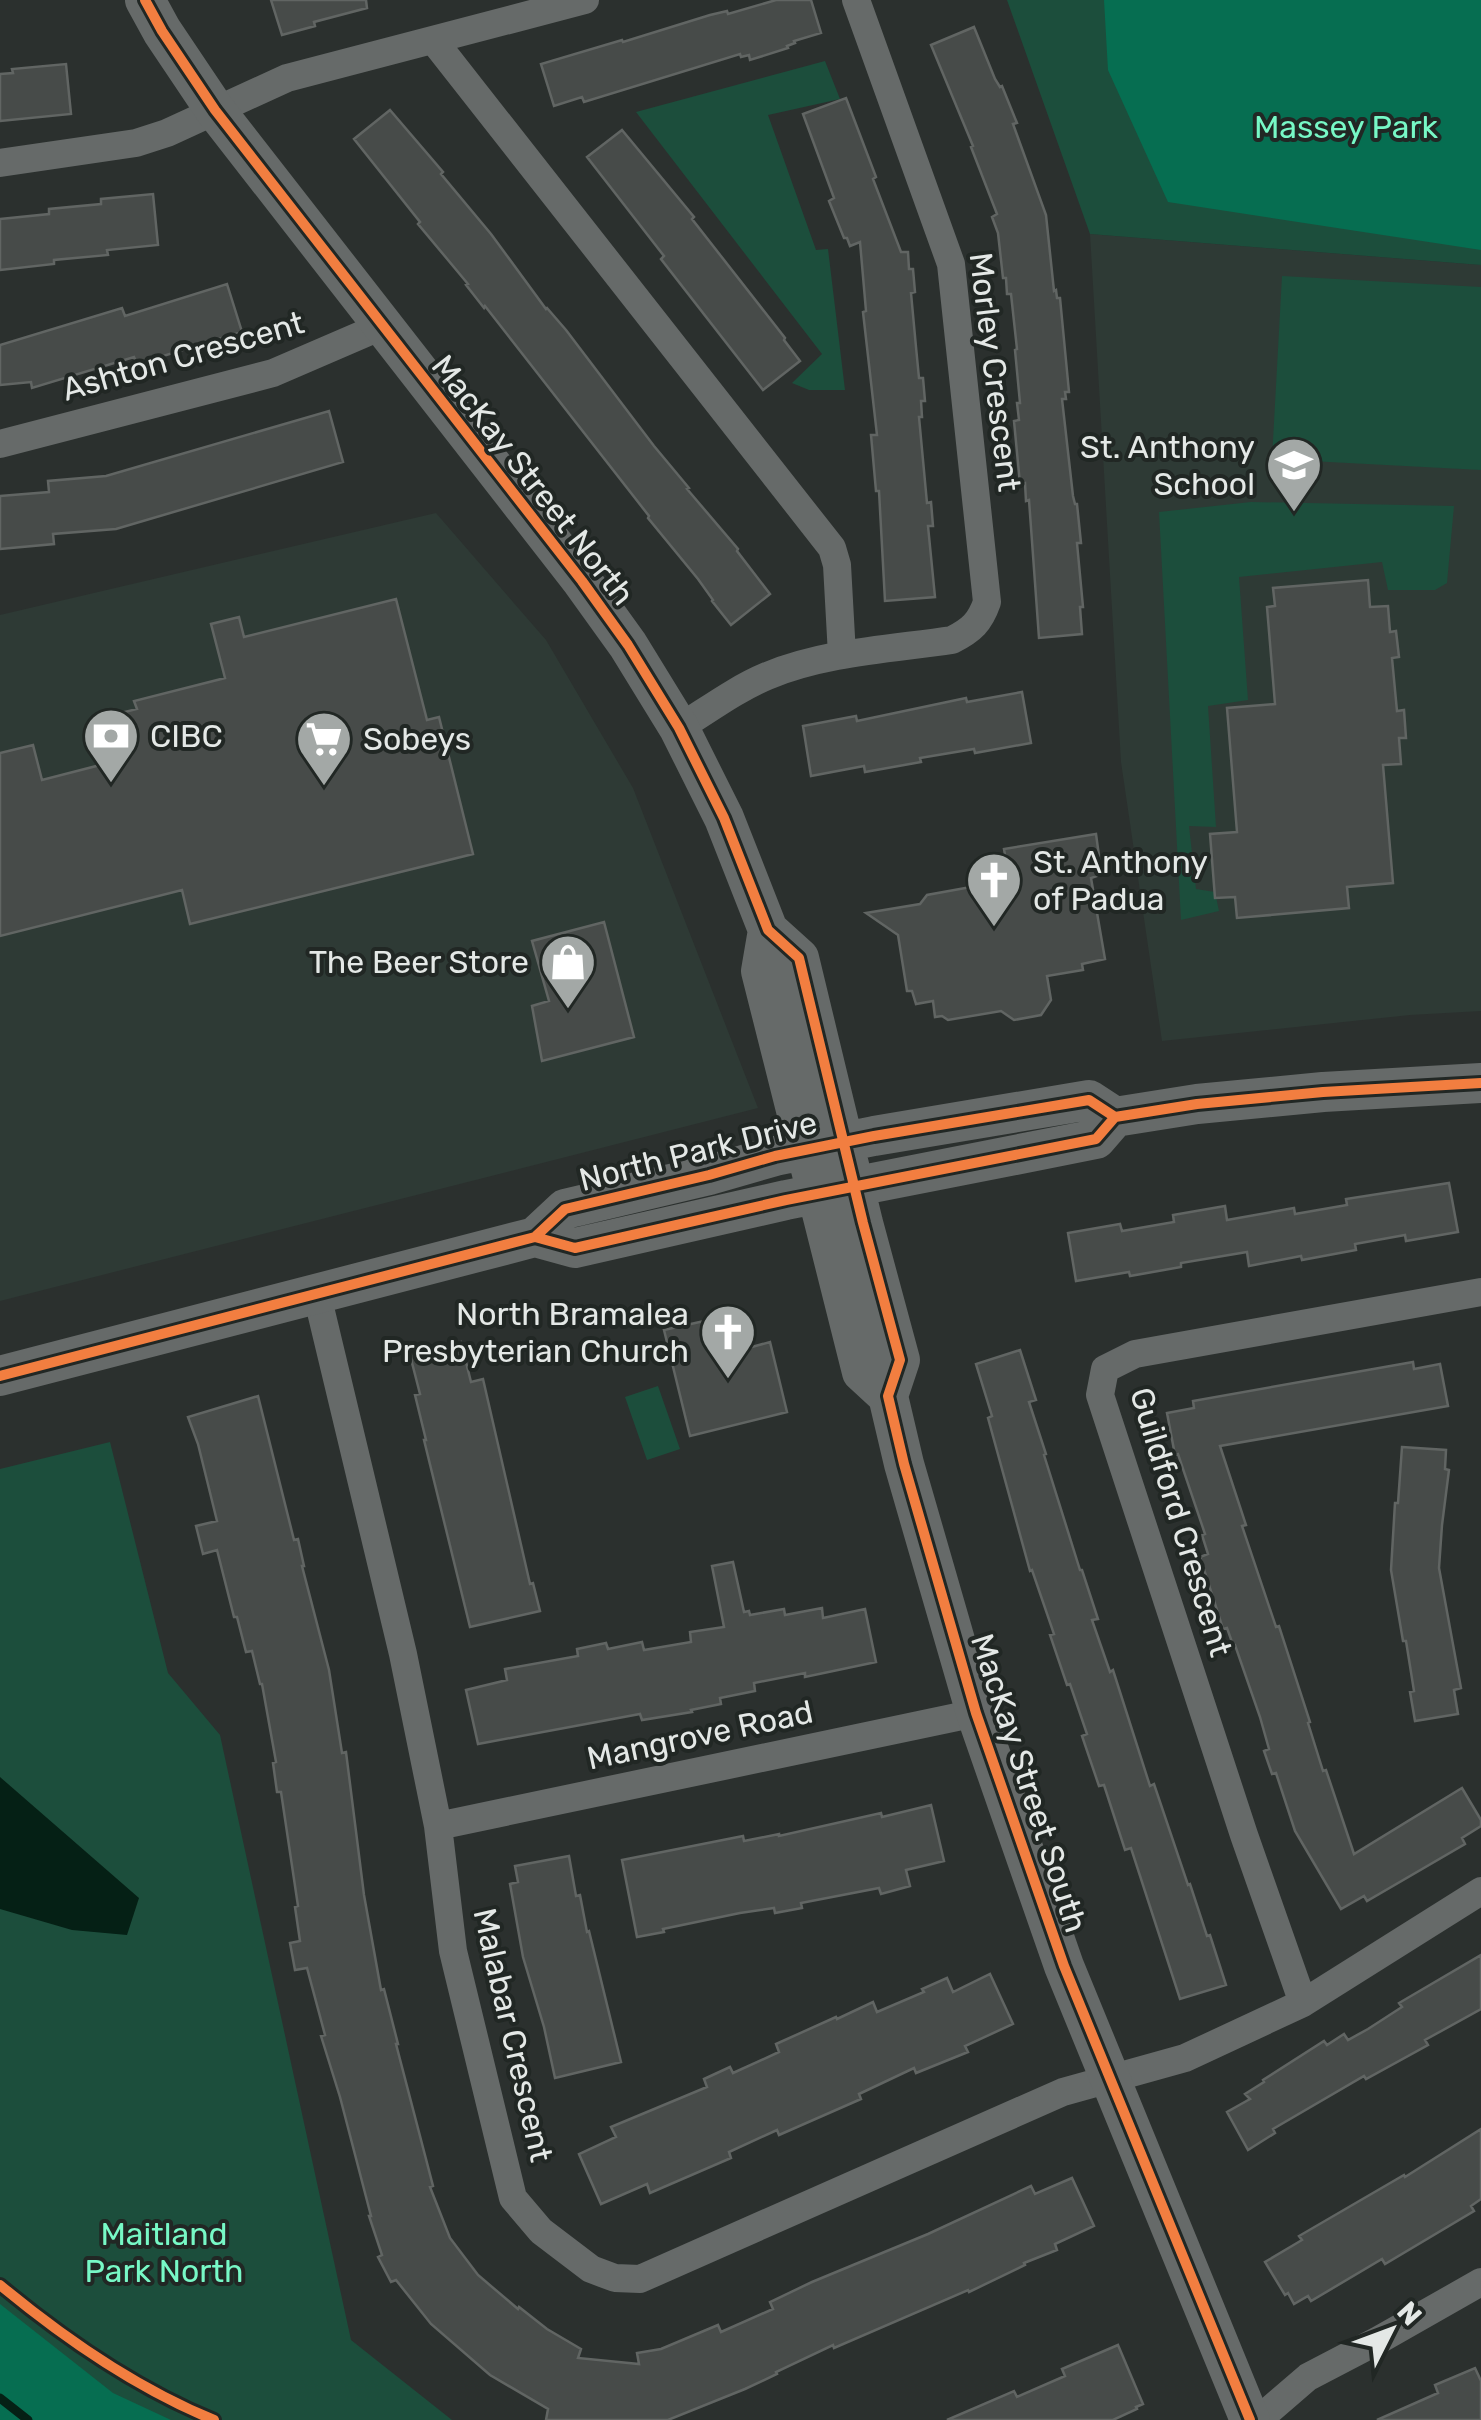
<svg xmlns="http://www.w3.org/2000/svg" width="1481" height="2420" viewBox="0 0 1481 2420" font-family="Rubik,sans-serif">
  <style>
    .built { fill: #2e3a35 }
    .green { fill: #1c4e3c }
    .forest { fill: #066e51 }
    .water { fill: #052015 }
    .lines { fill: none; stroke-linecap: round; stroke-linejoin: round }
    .stream { stroke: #052015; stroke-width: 9 }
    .building { fill: #474b49; stroke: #616563; stroke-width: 2.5 }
    .street { stroke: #666a69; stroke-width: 28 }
    .secondary { stroke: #666a69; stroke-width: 40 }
    .cycleway-casing { stroke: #212724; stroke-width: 16 }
    .cycleway { stroke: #f27e40; stroke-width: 10 }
    .labels { text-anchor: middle; stroke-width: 8; stroke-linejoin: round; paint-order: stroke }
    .park-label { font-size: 32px; fill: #77f8c6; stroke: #212724 }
    .street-label { font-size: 32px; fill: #e4e8e6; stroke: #212724 }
    .poi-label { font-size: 32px; fill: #e4e8e6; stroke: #212724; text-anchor: end }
  </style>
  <rect width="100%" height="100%" fill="#2b302e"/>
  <path class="built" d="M1090 234 1481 265V1011L1410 1015 1162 1041 1121 762Z
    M436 513 546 640 633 788 758 1108 0 1301V615Z"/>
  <path class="green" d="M1007 0H1481V265L1090 234Z
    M825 61 840 99 768 115 816 250 828 249 845 390H809L792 383 822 354 636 112Z
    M1282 276 1481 287V470L1272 459Z
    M1251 502 1454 506 1447 583 1435 590H1388L1382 562 1239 577 1248 700 1208 706 1216 827 1189 826 1196 889 1215 892 1219 911 1181 920 1159 512Z
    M658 1386 680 1449 647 1460 625 1397Z
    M110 1442 168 1673 220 1735 351 2340 452 2420H0V1469Z"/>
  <path class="forest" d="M1104 0H1481V250L1168 202 1108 70Z
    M0 2304 113 2393 171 2420H0Z"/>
  <path class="water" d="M0 1777 139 1898 127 1935 72 1930 0 1909Z"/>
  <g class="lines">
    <path class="stream" d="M0 2398 28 2420"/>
  </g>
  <path class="building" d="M271 0H366L367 8 314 22 315 26 282 35Z
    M776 0H811L821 33 794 41 795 43 787 46 788 48 750 60 749 55 741 57 740 54 584 102 582 97 554 106 541 64 622 40 623 42 710 15 727 11 728 14Z
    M974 27 995 79 1000 87 1002 86 1017 123 1013 124 1046 215 1054 291 1056 290 1057 298H1060L1069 392H1065L1066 399H1062L1073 496 1075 504H1077L1081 543H1077L1083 607H1080L1082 634 1039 638 1029 500 1026 501 1025 483 1020 484 1014 421 1019 420 1017 403H1020L1015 350 1017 349 1011 294H1007L1006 278H1003L998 233 992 217 997 214 971 147 973 146 931 45Z
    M66 64 71 114 0 121V74L13 73 12 69Z
    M846 98 876 177 873 179 901 252H908L909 269H913L915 292 911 293 916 347 919 378H923L925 401H921L922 417H919L927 503 931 502 933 526H928L935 597 885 601 879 491H876L871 435H877L863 312 866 311 860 242 850 246 847 238H844L829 201 834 198 803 114Z
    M390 110 443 172 441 174 491 234 546 309 547 308 566 330 654 446 689 488 687 489 738 549 737 551 770 594 731 625 712 601 713 600 698 579 648 518 649 516 485 306 484 308 466 285 468 284 418 224 420 222 354 139Z
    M622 130 694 217 692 219 785 338 784 340 800 361 763 390 661 259 664 256 587 157Z
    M153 194 158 245 107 250 108 255 54 260V264L0 270V219L49 214V209L101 204V199Z
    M227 284 242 332 137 364 134 357 32 388 31 382 0 385V345L122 308 125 316Z
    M329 411 343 462 116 529 53 534 54 544 0 549V496L49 492 48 481 106 476Z
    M1368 580 1370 607 1388 606 1390 632 1396 631 1399 657 1392 658 1397 711 1404 710 1406 738H1399L1401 764 1383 765 1393 883 1347 887 1349 908 1237 918 1235 897 1215 898 1210 834 1237 832 1227 708 1275 704 1267 607 1275 606 1273 588Z
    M396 599 427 720 439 717 473 854 190 924 182 890 0 936V753L33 745 42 780 104 764 93 720 137 709 134 701 225 678 211 624 239 617 244 637Z
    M1022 692 1031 743 975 753 974 749 920 758 921 762 865 772 864 766 811 776 803 726 856 716 857 721 966 698 967 702Z
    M1096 834 1100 863 1095 869 1097 876 1091 878 1105 959 1082 964 1083 970 1047 976 1051 1000 1041 1015 1014 1020 1001 1011 948 1020 942 1016 935 1017 933 1001 916 1004 912 991H907L898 935 866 913 920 904 927 895 982 885V882L1009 878 1004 849Z
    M604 922 634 1037 542 1061 532 1006 549 1001 532 941Z
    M1449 1183 1458 1232 1406 1241 1405 1235 1355 1244 1356 1250 1302 1260 1301 1256 1249 1266 1247 1252 1181 1263V1267L1130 1276 1129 1272 1076 1281 1068 1233 1120 1224 1122 1231 1174 1222 1173 1215 1225 1206 1227 1220 1294 1208 1295 1214 1347 1205 1346 1199Z
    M713 1319 715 1332 735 1327 741 1350 770 1342 787 1412 690 1436 664 1330Z
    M461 1342 471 1382 483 1379 530 1584 533 1583 540 1611 470 1627 424 1440H426L415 1395 420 1394 410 1355Z
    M1020 1350 1036 1400 1029 1402 1046 1454 1044 1455 1080 1570H1082L1098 1619 1092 1620 1110 1672 1113 1670 1150 1786 1154 1784 1188 1885 1190 1884 1207 1936 1210 1935 1226 1985 1180 1999 1131 1848 1125 1850 1104 1785 1099 1786 1082 1736 1087 1734 1070 1684 1067 1685 1050 1635 1054 1634 1032 1570 1030 1571 988 1418 992 1416 976 1364Z
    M1413 1362 1414 1369 1440 1364 1448 1406 1220 1446 1246 1525 1242 1526 1276 1627 1279 1626 1310 1722 1308 1723 1323 1771 1326 1770 1354 1854 1462 1788 1481 1820V1826L1462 1838 1465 1844 1367 1901 1364 1896 1341 1909 1295 1831 1276 1773 1272 1774 1264 1751 1269 1749 1260 1717 1235 1645H1233L1227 1628 1223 1629 1200 1557 1208 1554 1202 1535 1205 1534 1178 1454 1175 1455 1167 1413 1194 1408 1193 1401Z
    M258 1396 294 1540 298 1539 304 1566H302L329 1670 342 1753 346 1752 364 1895 381 1990 384 1989 398 2044H396L433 2186 430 2187 450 2238 478 2275 518 2309 519 2307 547 2329 581 2349 578 2358 639 2364 637 2353 661 2349 718 2325 721 2332 773 2309 770 2302 812 2282 928 2234 1031 2186 1035 2194 1072 2178 1094 2226 1055 2244 1057 2250 1024 2263 1025 2265 969 2292 968 2290 834 2348 833 2345 776 2372 777 2374 745 2389 668 2420H546L548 2409 490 2375 431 2324 396 2280 391 2282 378 2257 382 2255 369 2216H371L340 2097 321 2036 325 2035 307 1968 295 1970 290 1943 300 1941 295 1907 298 1906 281 1792H277L273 1763 276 1762 262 1684H260L252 1651 246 1652 237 1617H234L217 1550 203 1554 196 1526 217 1521 198 1444 188 1417Z
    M1402 1447 1446 1450 1445 1469 1449 1470 1442 1525 1439 1568 1461 1688 1454 1690 1458 1714 1415 1721 1410 1692 1414 1691 1406 1641H1403L1391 1570 1395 1503H1398Z
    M733 1562 744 1612 749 1611 750 1615 784 1609 785 1615 822 1608 823 1618 865 1609 876 1662 805 1677V1673L754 1683 755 1691 720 1698 721 1704 691 1710 692 1712 642 1720 640 1714 478 1744 466 1690 507 1680 505 1669 578 1656 577 1649 606 1643 608 1649 642 1642 644 1650 691 1642 690 1632 724 1627 712 1566Z
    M931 1805 944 1861 906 1870 910 1886 881 1894 879 1888 801 1903 802 1908 775 1913 774 1908 740 1913 663 1929 664 1932 637 1937 622 1860 743 1836 744 1841 779 1834V1836L881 1813 882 1817Z
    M569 1856 576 1896 580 1895 587 1932 589 1931 621 2062 555 2078 544 2027 523 1957 510 1884 518 1882 515 1866Z
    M1481 1955V2009L1425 2040 1428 2045 1366 2079 1364 2076 1273 2129 1275 2133 1248 2150 1227 2112 1250 2099 1245 2094 1264 2082 1263 2080 1324 2041 1327 2045 1344 2034 1348 2040 1368 2029 1402 2007 1399 2003Z
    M990 1974 1013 2024 965 2046 968 2052 916 2073 914 2068 859 2094 861 2099 779 2135 777 2130 729 2152 731 2158 650 2193 647 2184 601 2204 579 2154 616 2137 611 2127 707 2087 704 2079 730 2067 733 2073 779 2052 776 2044 836 2017 837 2019 873 2002 877 2012 924 1992 922 1989 947 1978 953 1992Z
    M1481 2129V2199L1471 2206 1474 2211 1385 2264 1382 2259 1311 2301 1308 2296 1294 2304 1288 2293 1285 2295 1265 2262 1302 2240 1299 2236 1404 2175 1405 2177Z
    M1118 2345 1143 2404 1136 2407 1137 2409 1113 2420H947L1014 2391 1017 2397 1065 2376 1062 2369Z
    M1475 2368 1481 2381V2420H1377L1438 2393 1435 2385Z"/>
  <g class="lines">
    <path class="street" d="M434 41 832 548 837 565 842 655
      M0 163 136 143 167 133 287 78 585 0
      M0 444 273 373 382 326
      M679 728C708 710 736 689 767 676 825 652 891 649 952 640 972 630 980 622 987 602L951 264 856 0
      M317 1295 403 1654 438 1826 453 1951 513 2198 541 2231 591 2269 615 2278 640 2279 1063 2092 1185 2058 1303 2003 1481 1891
      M438 1826 976 1713
      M1303 2003 1244 1835 1100 1395 1105 1369 1135 1354 1481 1292
      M1258 2420 1308 2377 1377 2341 1481 2282"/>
    <path class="secondary" d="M145 0 162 31 215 110 582 581 628 645 679 728 724 818 768 930 799 958 863 1223 900 1360 888 1396 904 1464 976 1713 1064 1966 1250 2420
      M768 930 761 971 862 1372 888 1396
      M535 1237 575 1248 786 1200 1096 1139 1115 1117 1197 1104 1323 1092 1481 1083
      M0 1376 535 1237 565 1209 709 1175 775 1156 874 1136 1089 1100 1115 1117"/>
    <g class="cycleway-casing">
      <path id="cycleway" d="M145 0 162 31 215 110 582 581 628 645 679 728 724 818 768 930 799 958 863 1223 900 1360 888 1396 904 1464 976 1713 1064 1966 1250 2420
        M535 1237 575 1248 786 1200 1096 1139 1115 1117 1197 1104 1323 1092 1481 1083
        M0 1376 535 1237 565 1209 709 1175 775 1156 874 1136 1089 1100 1115 1117
        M0 2285C65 2339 136 2388 214 2420"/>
    </g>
    <use href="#cycleway" class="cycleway"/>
  </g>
  <defs>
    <g id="school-pin" transform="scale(2.875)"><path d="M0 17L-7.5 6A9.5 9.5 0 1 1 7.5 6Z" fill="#a3a8a6" stroke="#212724"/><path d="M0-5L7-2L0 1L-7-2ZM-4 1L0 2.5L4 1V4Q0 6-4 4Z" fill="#fff"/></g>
    <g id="bank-pin" transform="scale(2.875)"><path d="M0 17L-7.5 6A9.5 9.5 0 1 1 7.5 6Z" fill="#a3a8a6" stroke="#212724"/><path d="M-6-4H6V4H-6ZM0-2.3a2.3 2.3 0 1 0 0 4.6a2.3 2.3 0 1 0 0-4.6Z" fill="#fff"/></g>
    <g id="supermarket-pin" transform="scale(2.875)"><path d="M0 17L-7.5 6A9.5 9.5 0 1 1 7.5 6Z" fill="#a3a8a6" stroke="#212724"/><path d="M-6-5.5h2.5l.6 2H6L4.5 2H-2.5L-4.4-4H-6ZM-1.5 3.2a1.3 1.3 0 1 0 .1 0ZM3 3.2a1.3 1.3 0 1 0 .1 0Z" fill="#fff"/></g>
    <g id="church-pin" transform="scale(2.875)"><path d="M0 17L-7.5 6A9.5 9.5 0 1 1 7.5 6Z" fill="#a3a8a6" stroke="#212724"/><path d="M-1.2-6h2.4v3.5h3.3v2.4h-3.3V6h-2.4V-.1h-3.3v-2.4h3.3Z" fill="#fff"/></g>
    <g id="shop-pin" transform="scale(2.875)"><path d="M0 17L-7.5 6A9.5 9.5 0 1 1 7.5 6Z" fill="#a3a8a6" stroke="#212724"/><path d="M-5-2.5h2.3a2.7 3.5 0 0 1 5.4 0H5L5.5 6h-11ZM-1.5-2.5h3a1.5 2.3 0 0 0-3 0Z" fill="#fff"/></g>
  </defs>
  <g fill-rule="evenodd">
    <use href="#school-pin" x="1294" y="465"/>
    <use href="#bank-pin" x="111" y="736"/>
    <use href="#supermarket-pin" x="324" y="739"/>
    <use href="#church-pin" x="994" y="880"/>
    <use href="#shop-pin" x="568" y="962"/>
    <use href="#church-pin" x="728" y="1332"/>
  </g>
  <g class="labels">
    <g class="park-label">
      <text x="1346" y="138">Massey Park</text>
      <text x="164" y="2245">Maitland<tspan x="164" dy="37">Park North</tspan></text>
    </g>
    <g class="street-label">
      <text transform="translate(183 356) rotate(-16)" y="11">Ashton Crescent</text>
      <text transform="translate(995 372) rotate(83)" y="11">Morley Crescent</text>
      <text transform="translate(533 480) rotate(52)" y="11">MacKay Street North</text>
      <text transform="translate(698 1151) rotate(-14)" y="11">North Park Drive</text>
      <text transform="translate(1181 1522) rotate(73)" y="11">Guildford Crescent</text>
      <text transform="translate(700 1735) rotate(-12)" y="11">Mangrove Road</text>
      <text transform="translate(1029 1783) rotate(72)" y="11">MacKay Street South</text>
      <text transform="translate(513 2035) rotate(77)" y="11">Malabar Crescent</text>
    </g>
    <g class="poi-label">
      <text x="1255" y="458">St. Anthony<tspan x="1255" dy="37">School</tspan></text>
      <text x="150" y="747" text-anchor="start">CIBC</text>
      <text x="363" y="750" text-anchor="start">Sobeys</text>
      <text x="1033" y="873" text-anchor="start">St. Anthony<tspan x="1033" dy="37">of Padua</tspan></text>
      <text x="529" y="973">The Beer Store</text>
      <text x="689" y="1325">North Bramalea<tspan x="689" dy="37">Presbyterian Church</tspan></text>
    </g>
  </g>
  <g transform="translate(1391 2330) rotate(48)" stroke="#212724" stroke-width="8" paint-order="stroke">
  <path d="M0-8L18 38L0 25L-18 38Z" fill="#e4e8e6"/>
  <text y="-15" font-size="28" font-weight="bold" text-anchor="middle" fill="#e4e8e6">N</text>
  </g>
</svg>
